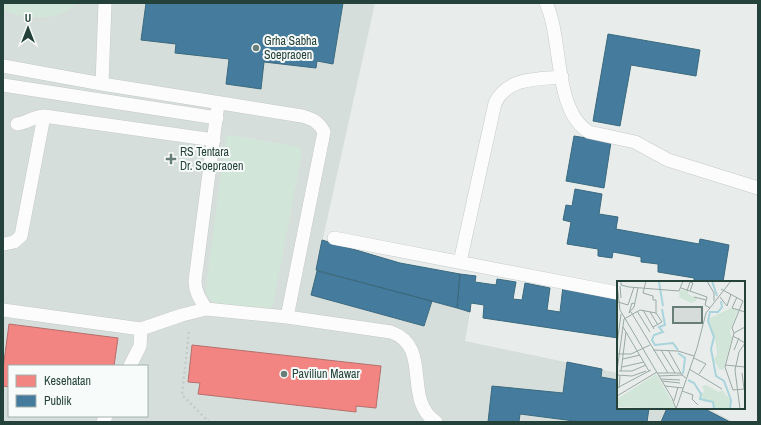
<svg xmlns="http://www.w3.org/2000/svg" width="761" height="425" viewBox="0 0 761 425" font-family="'Archivo Narrow',sans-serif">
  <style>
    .built { fill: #d6dedb; fill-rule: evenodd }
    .green { fill: #d1e6d8 }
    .health { fill: #f28482; stroke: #b4706c }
    .public { fill: #457b9d; stroke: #3b6a7f }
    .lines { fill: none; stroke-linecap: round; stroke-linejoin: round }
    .service-casing { stroke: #c5cac8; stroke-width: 14 }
    .path { stroke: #c3ccca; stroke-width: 2.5; stroke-dasharray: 2 3; stroke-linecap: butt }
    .service { stroke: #fcfcfc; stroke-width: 13 }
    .poi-dot { fill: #697e78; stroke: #f7fbf9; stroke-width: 1.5 }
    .labels { text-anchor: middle; stroke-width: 4; stroke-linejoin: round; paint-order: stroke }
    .poi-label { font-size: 12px; fill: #24423a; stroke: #f7fbf9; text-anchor: start }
    .inset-river { fill: none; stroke: #a9d4db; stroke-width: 2 }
    .inset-road { fill: none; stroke: #9aa9a4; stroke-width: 1 }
    .view { fill: #697e78; fill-opacity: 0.15; stroke: #697e78; stroke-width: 2 }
    .inset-edge { fill: none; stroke: #24423a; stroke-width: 2 }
  </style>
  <rect width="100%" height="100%" fill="#e8edeb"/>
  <path class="built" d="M3 3H375L316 270 470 312 465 341 618 373V408H707L734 422H3ZM9 366H147V416H9Z"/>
  <path class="green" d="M3 3H76C60 23 24 19 3 10Z
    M230 135 299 147 302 152 273 304 268 309 216 303C208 300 207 296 206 288L226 137Z"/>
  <path class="health" d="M9 324 118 338 114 366H9V387L3 386V369Z
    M192 345 381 366 376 408 356 406V412L198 394 200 383 188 382Z"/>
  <path class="public" d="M146 3H343L333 64 317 61 316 68 264 62 261 89 226 84 229 59 175 53 176 44 141 40Z
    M608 34 700 50 696 76 631 65 620 126 593 121Z
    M574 136 611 142 604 188 566 181Z
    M575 189 602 194 599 214 618 217 616 229 699 244 700 239 729 245 723 282H694V278L658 272V264L641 262V257L613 252 612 258 598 256V249L567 244 571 222 563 220 566 205 572 206Z
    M322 240 400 263 460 274 457 308 316 270Z
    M317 271 432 301 424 326 311 295Z
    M460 274 476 276 475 282 496 285 497 279 516 282 513 299 522 300 525 283 550 288 547 310 560 312 563 286 618 294V338L483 318 484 305 471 303 470 312 457 308Z
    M567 362 602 369 601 377 618 380V408H649L647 422H582L520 414 519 422H488L492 386 563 393Z
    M667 408H703L730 422H661Z"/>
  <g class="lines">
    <g class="service-casing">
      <path id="service" d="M546 3C563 39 553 110 589 132L635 142 668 160 758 188
        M3 66 102 84 302 116C313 119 319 122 324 132L287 317
        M102 84 105 3
        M3 85 217 118
        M218 104 195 281C195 292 200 299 206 309L287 317 391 332C433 347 402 399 436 422
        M17 124C27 123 34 116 44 116L214 140
        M334 238 618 293
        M4 244 14 242 21 236 44 116
        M460 262 495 103C508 77 537 79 562 77
        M3 310 141 329 140 346 130 366
        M141 329 182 315 206 309
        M103 422 106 416"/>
    </g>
    <path class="path" d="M189 332 182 395 209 422"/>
    <use href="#service" class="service"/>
  </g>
  <g class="poi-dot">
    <circle cx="256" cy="48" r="4"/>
    <path d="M169 153h4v4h4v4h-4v4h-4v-4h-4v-4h4z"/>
    <circle cx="284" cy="374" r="4"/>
  </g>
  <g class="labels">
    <g class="poi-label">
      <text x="264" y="45">Grha Sabha<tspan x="264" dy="14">Soepraoen</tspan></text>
      <text x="180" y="156">RS Tentara<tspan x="180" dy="14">Dr. Soepraoen</tspan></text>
      <text x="292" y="378">Paviliun Mawar</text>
    </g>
  </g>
  <g transform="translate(617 281)">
    <rect width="128" height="128" fill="#e8edeb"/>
    <path d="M63 9 71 10V13L80 17 79 20 74 22 62 16ZM114 27 121 29 113 50 115 57 106 89 102 88 97 79 100 73 98 57 91 38ZM39 93 56 122 57 128 0 126V118ZM89 104 102 111 105 109 113 118V128H98L96 121H88L83 118 84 112 87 111 85 105Z" fill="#d1e6d8"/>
    <path class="inset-river" d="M95 0 100 15M42 1 46 25M104 20 105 26 101 31H93L91 40 97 56 94 68 99 95 107 100 114 119 113 128M45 28 48 44 42 46 46 51 37 54 35 59 38 64 56 62 61 69M61 72 68 77 66 93M71 99 77 102 84 113 83 118 96 121 97 128"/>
    <path class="inset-road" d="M4 0V4L12 6 62 10 66 0M29 0 26 12 36 15V19H39V32M90 0 97 12V20M0 3 3 29 55 117 59 128M3 5 4 17M64 7 90 16 88 24 93 27M104 8 126 20M70 10 73 1 76 2 73 10M77 16 89 19M103 16 110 25 114 13M120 16 115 27 128 31M1 21 11 24 17 6M26 29 37 48M20 30 33 51M14 31 51 92M33 31 41 44M12 32 17 26 21 7M12 32 15 22 18 23M7 38 23 29 39 32 45 41 36 46M6 46 32 90M128 46 117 52 108 86 116 109 128 108M117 52 115 47 126 20M116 55 128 62M0 63 4 33M36 69 61 70 77 75M44 69 58 92M51 69 65 94 69 97M117 69 122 57M0 73H14L33 64M77 77 89 83 82 93M6 78 23 74M108 84 128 86M5 86 27 81M72 88 105 108M0 90 7 38M2 90H15L29 84M4 90 9 51M41 92H64M125 92 127 108M0 94 15 95 29 90M42 95 65 94M44 98 63 99M45 100 63 102M48 105 66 107M0 107 34 89M2 107 3 95M65 110 76 114 75 118 81 124M0 115 40 91M57 120 61 106M59 128 80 67 89 32 114 0M123 128 118 89 122 71 128 62"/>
    <path class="view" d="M56 26H85V42H56Z"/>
    <rect width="128" height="128" class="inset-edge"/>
  </g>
  <rect width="761" height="425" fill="none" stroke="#24423a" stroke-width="8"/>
  <rect x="8" y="365" width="140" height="52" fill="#f7fbf9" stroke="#a3b1ad"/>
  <rect x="16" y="375" width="20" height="12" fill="#f28482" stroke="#a3b1ad"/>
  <text x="44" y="385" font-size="12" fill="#24423a">Kesehatan</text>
  <rect x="16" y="395" width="20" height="12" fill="#457b9d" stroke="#a3b1ad"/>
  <text x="44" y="405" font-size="12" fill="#24423a">Publik</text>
  <g transform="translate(28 28)" stroke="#f7fbf9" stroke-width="3" paint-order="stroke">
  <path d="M0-3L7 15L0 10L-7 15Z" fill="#24423a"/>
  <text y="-6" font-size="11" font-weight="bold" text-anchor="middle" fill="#24423a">U</text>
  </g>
</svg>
